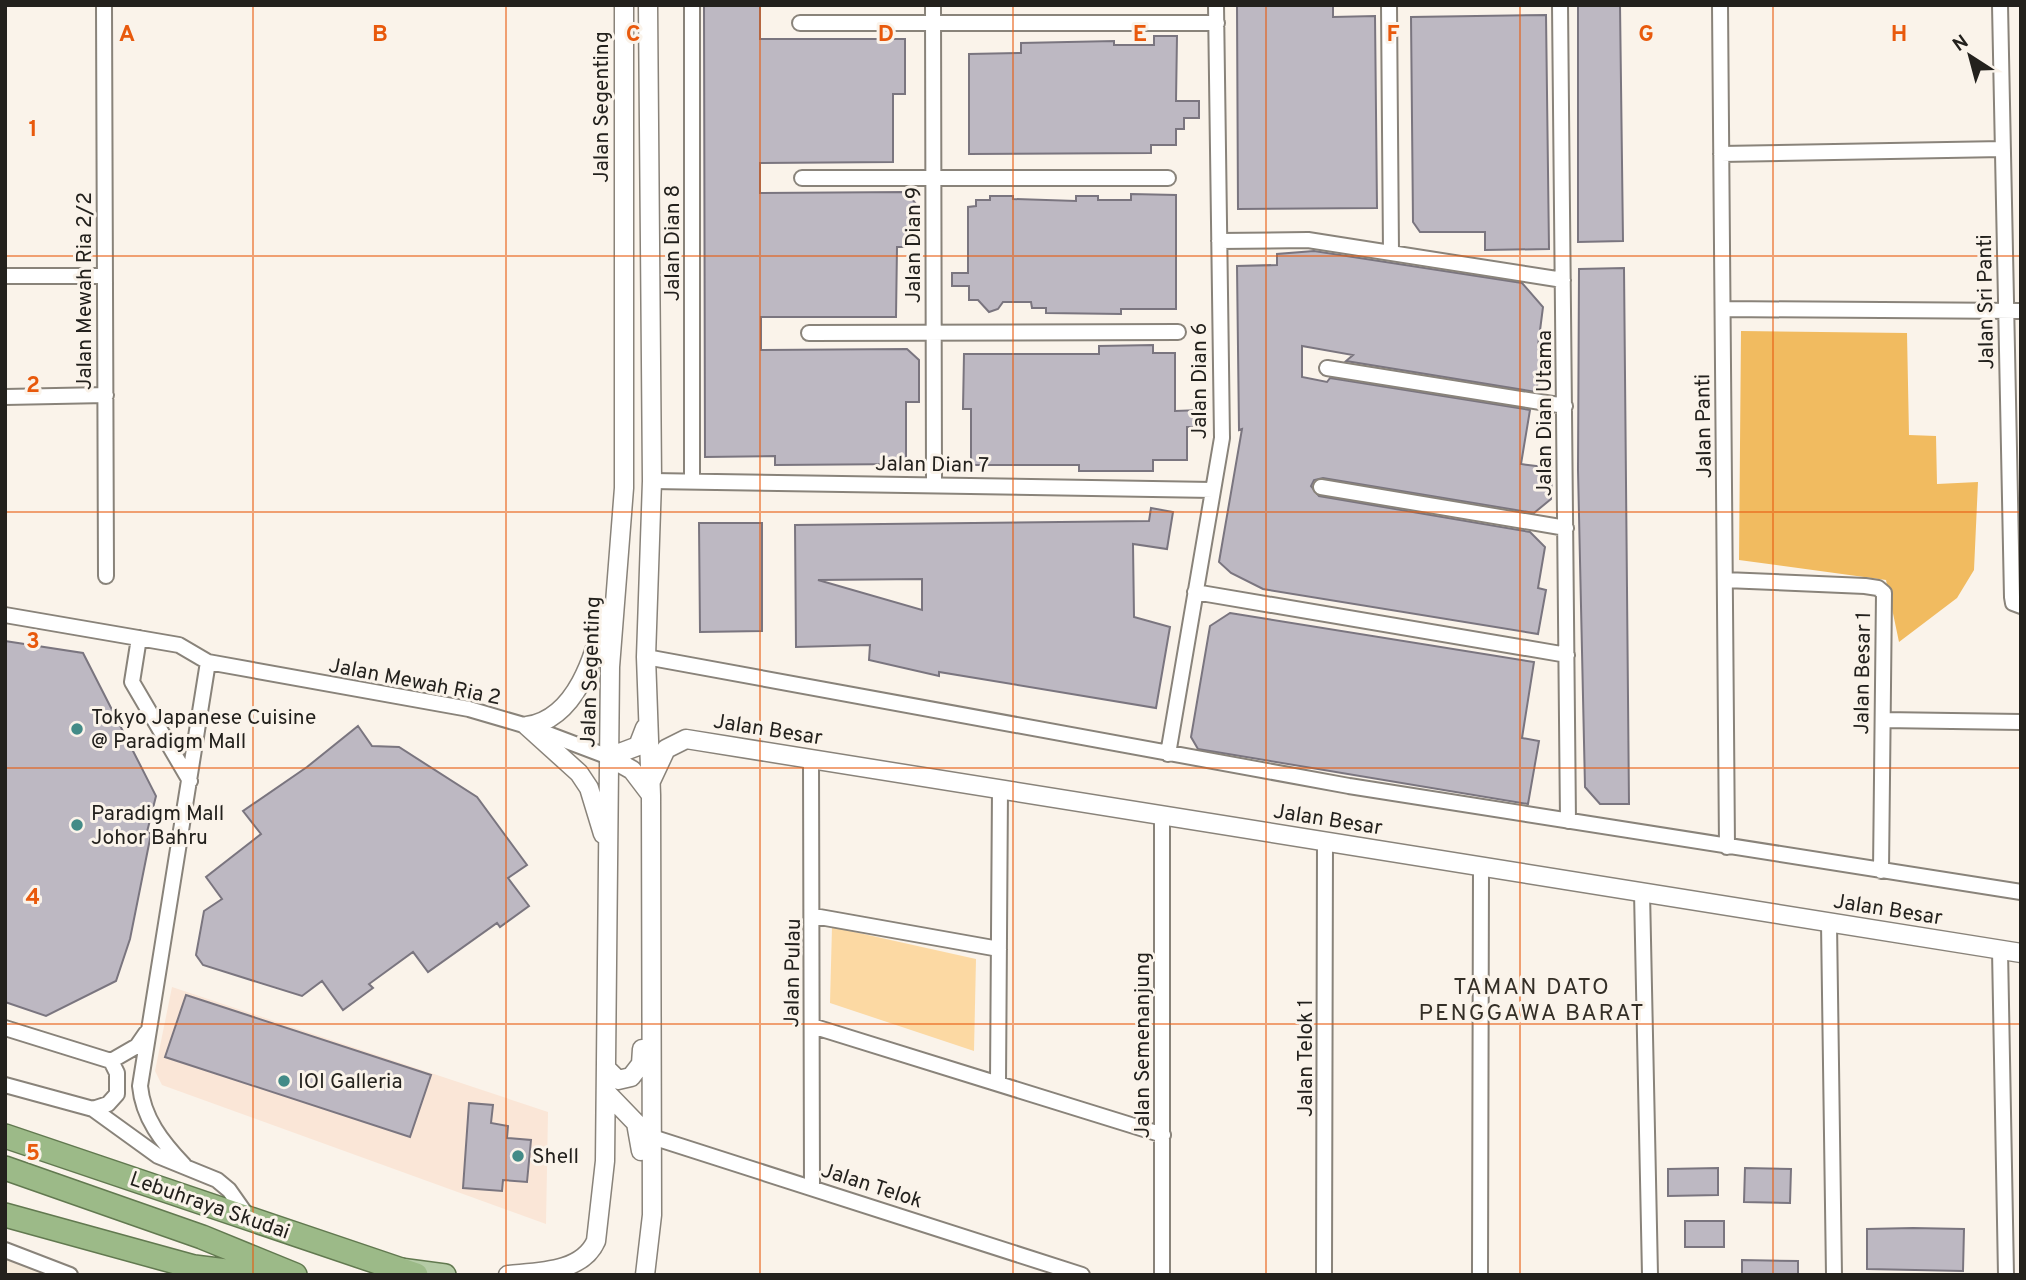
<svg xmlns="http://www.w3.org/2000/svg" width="2026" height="1280" viewBox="0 0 2026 1280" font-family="Overpass,sans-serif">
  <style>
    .commercial { fill: #fae6d7 }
    .built { fill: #f4e9d9 }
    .green { fill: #fcd9a3 }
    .forest { fill: #f1bb60 }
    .building { fill: #bdb8c2; stroke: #7a757f; stroke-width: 2; fill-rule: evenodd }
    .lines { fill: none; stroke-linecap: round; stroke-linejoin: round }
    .minor-casing { stroke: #89837a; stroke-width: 18 }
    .tertiary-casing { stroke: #89837a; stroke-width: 21 }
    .primary-casing { stroke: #627950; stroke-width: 24 }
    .trunk-casing { stroke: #627950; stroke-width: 26 }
    .minor { stroke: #fff; stroke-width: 14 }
    .tertiary { stroke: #fff; stroke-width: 18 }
    .primary { stroke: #b5cba6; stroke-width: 21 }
    .trunk { stroke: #9cba88; stroke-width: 23 }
    .grid { fill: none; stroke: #e8590c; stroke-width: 2; stroke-opacity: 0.55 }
    .poi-dot { fill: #438b87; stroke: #faf3ea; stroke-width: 2.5 }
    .labels { text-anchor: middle; stroke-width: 6; stroke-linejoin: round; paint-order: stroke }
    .street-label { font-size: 21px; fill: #23211d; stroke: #faf3ea }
    .poi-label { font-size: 21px; fill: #23211d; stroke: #faf3ea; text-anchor: start }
    .neighbourhood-label { font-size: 23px; letter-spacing: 2px; fill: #342f27; stroke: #faf3ea }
    .grid-label { font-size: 23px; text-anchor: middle; font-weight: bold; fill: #e8590c; stroke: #faf3ea; stroke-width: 6; stroke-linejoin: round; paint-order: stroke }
  </style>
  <rect width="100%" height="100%" fill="#faf3ea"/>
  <path class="commercial" d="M172 987 548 1112 546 1224 162 1085 155 1071Z"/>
  <path class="built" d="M5 1249 81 1275H5Z"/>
  <path class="green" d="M832 927 976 959 974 1051 830 1003Z"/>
  <path class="forest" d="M1741 331 1907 333 1909 435 1936 436 1937 484 1978 482 1974 570 1957 598 1899 642 1886 580 1739 560Z"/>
  <path class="building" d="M704 5H760V39H905V94H893V162L760 163V193L906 192 917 205V247H897L896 317H761V350L907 349 919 360V402H906V464L775 465V456L705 457Z
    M1237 5H1333V17L1375 16 1377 208 1238 209Z
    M1578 5H1620L1623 241 1578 242Z
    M1546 15 1549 249 1485 250V232H1420L1413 222 1411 17Z
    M1154 36H1177L1176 101H1199V118H1184V129H1176V145H1151V153L969 154V54L1021 53V43L1114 41V45H1154Z
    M1131 194 1176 195V309H1121V314L1046 313V308H1032L1031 302H1003L998 309 989 312 978 300H969V286H952V273H968V207L976 206V200H990V196H1013V199L1076 201V196H1098V200H1131Z
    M1314 251 1522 283 1543 307 1538 346 1544 347 1536 392 1346 361 1353 355 1302 346V377L1327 382 1330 378 1530 410 1521 464 1552 468 1551 499 1534 513 1323 478 1314 480 1311 486 1319 496 1530 532 1545 547 1538 588 1546 590 1538 634 1263 589 1231 573 1219 562 1242 429 1239 430 1237 266 1277 265V254Z
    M1624 268 1629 804H1600L1585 787 1578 470 1579 269Z
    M1153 345V353H1175V411L1201 410V427H1187V460H1153V471H1079V465H971V409H963L964 354H1099V346Z
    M1151 508 1173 512 1167 549 1133 544 1134 617 1170 627 1156 708 939 672V676L869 660 870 645 796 647 795 525 1149 521ZM922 579V610L818 580Z
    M699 523H762V631L700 632Z
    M1230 613 1534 662 1522 738 1539 741 1528 804 1198 749 1191 737 1210 626Z
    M5 641 83 653 156 796 147 832 151 834 130 939 116 981 46 1016 5 1002Z
    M358 726 372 746 399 747 477 797 527 865 508 878 529 906 500 927 497 923 428 972 413 952 369 984 373 988 343 1010 322 981 302 996 203 965 196 955 204 911 222 899 206 877 261 834 243 811 307 767Z
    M186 995 431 1075 410 1137 165 1057Z
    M469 1103 493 1105 491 1123 508 1126 507 1138 531 1140 527 1182 503 1180 502 1191 463 1188Z
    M1718 1168V1195L1668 1196V1169Z
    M1745 1168 1791 1169 1790 1203 1744 1202Z
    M1685 1221H1724V1247H1685Z
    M1913 1228 1964 1229 1963 1271 1867 1269V1229Z
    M1742 1260 1798 1261V1275H1742Z"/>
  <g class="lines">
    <g class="minor-casing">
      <path id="minor" d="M104 5 106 576
        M933 5 934 485
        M1389 5 1391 253
        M1560 5 1568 821
        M1720 5 1727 847
        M2000 5 2012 597 2013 603 2021 606
        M800 23H1217
        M1721 154 2003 149
        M802 178H1168
        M1219 241 1308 240 1563 280
        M5 276H105
        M1723 309 2021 311
        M809 333 1178 332
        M1327 368 1565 406
        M5 397 106 395
        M652 481 1213 490
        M692 482V5
        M1321 487 1566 528
        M1725 580 1865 586 1878 588 1884 593 1881 871
        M1195 592 1567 655
        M5 615 179 645 208 662 469 709 527 726 609 757
        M139 638 132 682 190 781
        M646 657 1349 786 2021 892
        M1883 720 2021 722
        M1168 754 1222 438 1216 5
        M811 759 812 1187
        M1642 892 1650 1275
        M814 916 999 949
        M1829 923 1834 1275
        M2000 950 2006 1275
        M812 1026 1163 1135
        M5 1028 111 1061 137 1046 146 1033
        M998 1082 1000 789
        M5 1085 93 1109 158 1156 217 1180 229 1190 248 1217
        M93 1109 108 1104 117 1094V1073L111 1061
        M649 1136 1082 1275
        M184 1165C162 1142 143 1118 140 1086L208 662
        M5 1250 70 1275
        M1162 1275V815
        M1324 1275 1325 841
        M1480 1275 1481 866"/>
    </g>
    <g class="tertiary-casing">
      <path id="tertiary" d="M527 726C576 719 596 655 604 612
        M527 726 579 773 589 788 603 834
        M609 757 638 746 645 728
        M609 757 632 770 651 795
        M651 781 666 749 686 739 2021 953
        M607 1069 618 1080 631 1077 641 1064 642 1049
        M607 1093 636 1123 641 1151
        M508 1275C537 1272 582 1273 596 1241L605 1161 610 667 624 488V5
        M645 1275 652 1215 651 795 646 657 652 481 648 5"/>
    </g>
    <g class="primary-casing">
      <path id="primary" d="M400 1269 445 1275"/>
    </g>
    <g class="trunk-casing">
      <path id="trunk" d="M5 1136 416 1275
        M5 1168 202 1237 295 1275
        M5 1215 194 1267 260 1275"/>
    </g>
    <use href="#minor" class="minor"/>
    <use href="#tertiary" class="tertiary"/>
    <use href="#primary" class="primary"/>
    <use href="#trunk" class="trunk"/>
  </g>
  <path class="grid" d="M253 5V1275M506 5V1275M760 5V1275M1013 5V1275M1266 5V1275M1520 5V1275M1773 5V1275M5 256H2021M5 512H2021M5 768H2021M5 1024H2021"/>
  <g class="poi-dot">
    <circle cx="77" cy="729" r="7"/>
    <circle cx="77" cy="825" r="7"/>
    <circle cx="284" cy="1081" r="7"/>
    <circle cx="518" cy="1156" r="7"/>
  </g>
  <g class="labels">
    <g class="street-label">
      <text transform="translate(601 107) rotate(-90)" y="7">Jalan Segenting</text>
      <text transform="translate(672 243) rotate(-90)" y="7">Jalan Dian 8</text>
      <text transform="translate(913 245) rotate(-90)" y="7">Jalan Dian 9</text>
      <text transform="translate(84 291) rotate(-90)" y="7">Jalan Mewah Ria 2/2</text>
      <text transform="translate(1985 302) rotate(-91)" y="7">Jalan Sri Panti</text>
      <text transform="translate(1199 381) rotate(-90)" y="7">Jalan Dian 6</text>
      <text transform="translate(1544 413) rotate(-90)" y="7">Jalan Dian Utama</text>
      <text transform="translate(1703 426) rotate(-91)" y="7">Jalan Panti</text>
      <text transform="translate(932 464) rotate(1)" y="7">Jalan Dian 7</text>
      <text transform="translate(590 672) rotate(-88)" y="7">Jalan Segenting</text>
      <text transform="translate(1862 673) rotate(-89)" y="7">Jalan Besar 1</text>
      <text transform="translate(415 681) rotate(11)" y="7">Jalan Mewah Ria 2</text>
      <text transform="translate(768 729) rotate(9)" y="7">Jalan Besar</text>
      <text transform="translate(1328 819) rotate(9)" y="7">Jalan Besar</text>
      <text transform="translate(1888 909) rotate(9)" y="7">Jalan Besar</text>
      <text transform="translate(792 973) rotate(-89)" y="7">Jalan Pulau</text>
      <text transform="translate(1142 1045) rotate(-90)" y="7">Jalan Semenanjung</text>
      <text transform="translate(1305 1058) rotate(-90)" y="7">Jalan Telok 1</text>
      <text transform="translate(872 1185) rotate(18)" y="7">Jalan Telok</text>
      <text transform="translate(210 1205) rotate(19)" y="7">Lebuhraya Skudai</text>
    </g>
    <g class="poi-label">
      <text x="91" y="724">Tokyo Japanese Cuisine<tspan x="91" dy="24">@ Paradigm Mall</tspan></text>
      <text x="91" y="820">Paradigm Mall<tspan x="91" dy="24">Johor Bahru</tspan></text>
      <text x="298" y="1088">IOI Galleria</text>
      <text x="532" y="1163">Shell</text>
    </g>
    <g class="neighbourhood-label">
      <text x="1532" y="994">TAMAN DATO<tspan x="1532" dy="26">PENGGAWA BARAT</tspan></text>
    </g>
  </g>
  <g class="grid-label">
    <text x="127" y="41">A</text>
    <text x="380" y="41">B</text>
    <text x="633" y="41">C</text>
    <text x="886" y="41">D</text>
    <text x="1140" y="41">E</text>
    <text x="1393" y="41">F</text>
    <text x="1646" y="41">G</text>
    <text x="1899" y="41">H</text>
    <text x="33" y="136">1</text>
    <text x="33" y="392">2</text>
    <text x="33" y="648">3</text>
    <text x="33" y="904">4</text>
    <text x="33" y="1160">5</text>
  </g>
  <rect width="2026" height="1280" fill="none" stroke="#23211d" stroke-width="14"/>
  <g transform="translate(1970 56) rotate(324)" stroke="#faf3ea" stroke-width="5" paint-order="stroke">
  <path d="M0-5L12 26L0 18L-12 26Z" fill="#23211d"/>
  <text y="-10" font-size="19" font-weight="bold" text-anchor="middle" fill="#23211d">N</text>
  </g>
</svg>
